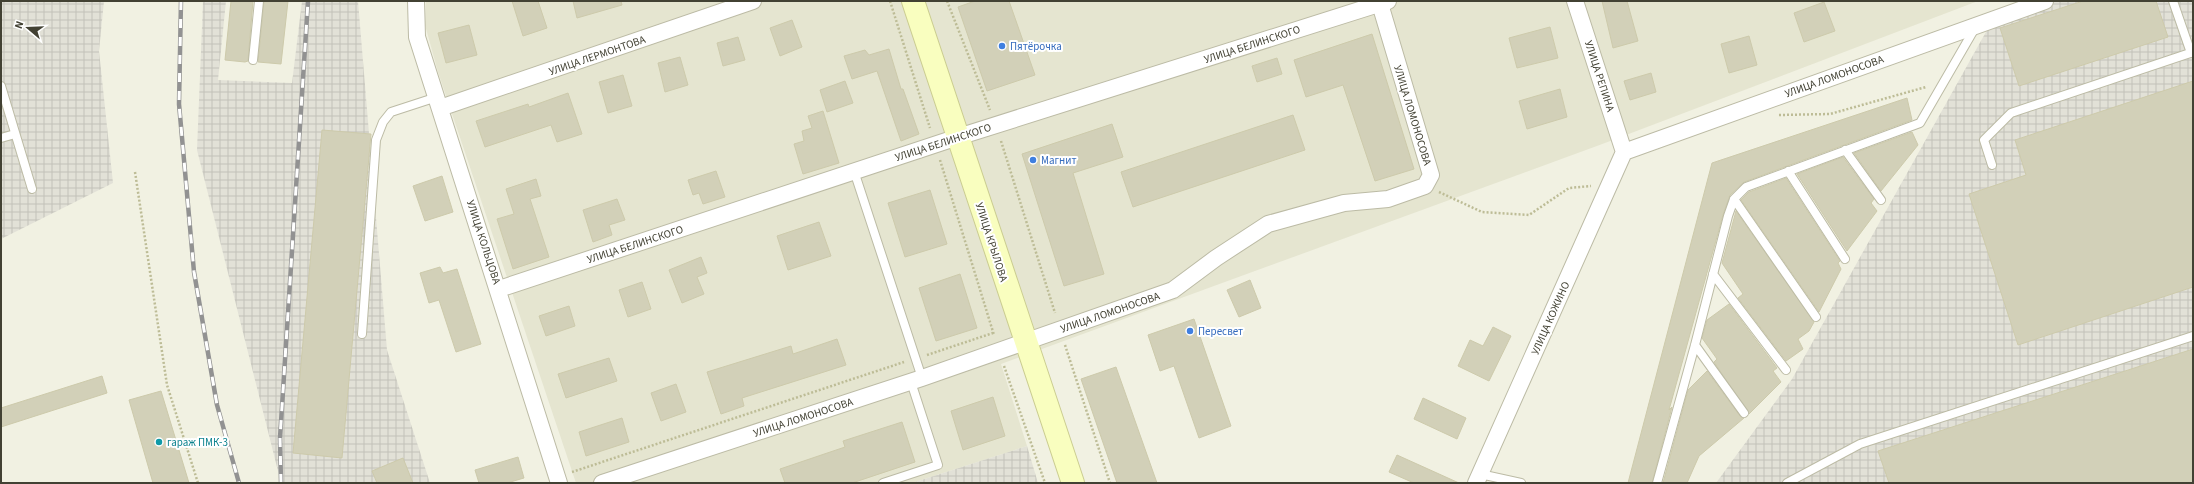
<svg xmlns="http://www.w3.org/2000/svg" width="2194" height="484" viewBox="0 0 2194 484" font-family="'Source Sans 3',sans-serif">
  <style>
    .residential { fill: #e5e5d0 }
    .industrial { fill: url(#industrial-grid) }
    .building { fill: #d2d0b8; stroke: #cdcaab }
    .lines { fill: none; stroke-linecap: round; stroke-linejoin: round }
    .service-casing { stroke: #bcbba5; stroke-width: 10 }
    .minor-casing { stroke: #bcbba5; stroke-width: 18 }
    .secondary-casing { stroke: #cbcd90; stroke-width: 24 }
    .path { stroke: #bdbc96; stroke-width: 2.5; stroke-dasharray: 2 2; stroke-linecap: butt }
    .service { stroke: #fff; stroke-width: 8 }
    .minor { stroke: #fff; stroke-width: 16 }
    .secondary { stroke: #f9febf; stroke-width: 22 }
    .rail-casing { stroke: #929292; stroke-width: 4.5 }
    .rail { stroke: #fff; stroke-width: 3; stroke-dasharray: 9; stroke-linecap: butt }
    .shop-dot { fill: #3f7fe0; stroke: #fff; stroke-width: 1.5 }
    .culture-dot { fill: #0f9aa8; stroke: #fff; stroke-width: 1.5 }
    .labels { text-anchor: middle; stroke-width: 4; stroke-linejoin: round; paint-order: stroke }
    .street-label { font-size: 11px; fill: #424133; stroke: #fff }
    .shop-label { font-size: 11px; fill: #366cbe; stroke: #fff; text-anchor: start }
    .culture-label { font-size: 11px; fill: #0d838f; stroke: #fff; text-anchor: start }
  </style>
  <defs>
    <pattern id="industrial-grid" width="8" height="8" patternUnits="userSpaceOnUse"><rect width="8" height="8" fill="#e2e1d7"/><path d="M0 4h8M4 0v8" fill="none" stroke="#c3c2b9"/></pattern>
  </defs>
  <rect width="100%" height="100%" fill="#f1f1e2"/>
  <path class="residential" d="M426 1H1978L1605 143 1001 364 1027 446 912 483H576L438 72 425 25Z"/>
  <path class="industrial" d="M1 1H104L99 51 113 183 1 239Z
    M203 1H226L218 80 292 83 302 1H358L387 350 430 483H281L197 150Z
    M2033 1H2193V483H1716L1792 379 1996 14Z
    M1027 446 1038 483H912Z"/>
  <path class="building" d="M231 1H253L248 61 245 62 225 60Z
    M264 1H288L281 64 258 62Z
    M512 1H538L547 28 523 36Z
    M573 1H621L622 5 577 18Z
    M975 1H1009L1035 75 987 91 958 7Z
    M1602 1H1627L1638 41 1613 48Z
    M2083 1H2156L2168 37 2019 86 2000 28Z
    M1824 2 1835 31 1804 42 1794 13Z
    M792 20 802 47 780 56 770 28Z
    M469 25 477 55 446 63 438 33Z
    M1550 27 1558 58 1517 68 1509 38Z
    M1372 34 1414 169 1375 181 1343 85 1306 97 1294 60Z
    M1749 36 1757 65 1729 73 1721 44Z
    M738 37 745 60 723 66 717 43Z
    M889 49 901 89H903L919 134 901 141 877 71 852 79 844 56 865 50 869 55Z
    M680 57 688 85 665 92 658 63Z
    M1277 58 1282 74 1257 82 1252 66Z
    M1651 73 1656 92 1630 100 1624 81Z
    M623 75 632 106 608 113 599 82Z
    M845 81 853 103 827 112 820 90Z
    M2193 81V287L2018 345 1969 194 2026 175 2015 140Z
    M1560 89 1567 117 1527 129 1519 101Z
    M568 93 582 134 557 142 551 125 485 147 476 121 528 104 529 107Z
    M1907 98 1912 120 1744 182 1730 195 1723 215 1669 410 1672 407 1652 483H1628L1712 163Z
    M823 111 839 163 803 174 794 144 804 141 802 131 812 128 808 116Z
    M1293 115 1305 150 1133 207 1121 172Z
    M1112 124 1123 157 1073 173 1104 274 1064 286 1022 154Z
    M322 130 371 134 342 458 293 453Z
    M1912 132 1918 145 1881 191 1854 153Z
    M1843 157 1874 199 1871 203 1877 211 1847 251 1797 174Z
    M716 171 725 197 703 204 699 193 693 195 688 180Z
    M442 176 453 212 425 221 413 186Z
    M1786 178 1840 261 1838 263 1841 269 1819 312 1741 200 1749 192Z
    M536 179 541 196 530 199 549 257 513 269 497 219 514 214 506 189Z
    M930 190 947 244 905 257 888 203Z
    M617 199 625 220 609 225 612 235 593 242 583 210Z
    M1736 211 1814 322 1809 331 1798 339 1803 349 1786 361 1738 298 1743 294 1722 263Z
    M819 222 831 256 788 270 777 236Z
    M701 257 707 273 697 277 704 294 682 303 669 270Z
    M440 267 443 273 457 269 481 344 456 352 439 300 429 303 420 273Z
    M960 274 977 328 936 341 919 288Z
    M1250 280 1261 308 1239 317 1227 290Z
    M642 282 651 309 628 317 619 290Z
    M1729 304 1777 368 1773 371 1781 382 1749 414 1714 362 1717 359 1702 338 1707 320Z
    M569 306 575 326 546 336 539 316Z
    M1194 319 1231 426 1199 438 1174 366 1160 371 1148 335Z
    M1493 327 1511 336 1489 381 1458 366 1470 340 1483 346Z
    M837 339 846 365 742 398 744 406 721 414 707 372 791 346 793 354Z
    M2193 349V483H1889L1878 451Z
    M609 358 617 381 566 398 558 374Z
    M1116 367 1157 483H1117L1081 379Z
    M1707 371 1740 416 1744 418 1699 456 1687 483H1663L1688 390Z
    M102 376 107 393 1 427V408Z
    M676 384 686 412 661 421 651 393Z
    M161 391 189 483H153L129 400Z
    M993 397 1005 436 963 450 951 411Z
    M1423 398 1466 418 1457 439 1414 419Z
    M622 418 629 442 586 456 579 432Z
    M902 422 915 462 852 483H785L780 469 845 447 843 441Z
    M1397 455 1459 483H1414L1389 472Z
    M518 457 524 478 507 483H479L475 470Z
    M403 458 413 483H377L372 471Z"/>
  <g class="lines">
    <g class="service-casing">
      <path id="service" d="M2173 1 2191 53
        M253 60 259 1
        M1 86 32 189
        M1 138 15 134
        M1845 150 1881 200
        M1992 165 1984 140 2011 113 2193 52
        M854 171 922 378
        M1788 171 1845 259
        M1734 199 1816 317
        M1713 274 1786 370
        M362 334 376 140 383 122 391 112 437 97
        M1695 345 1744 413
        M1480 474 1521 483
        M883 483 938 465 911 382
        M1657 483 1695 345 1728 216 1734 199 1746 187 1920 123 1975 28
        M1787 483 1860 444 2193 336"/>
    </g>
    <g class="minor-casing">
      <path id="minor" d="M416 1 417 37 559 483
        M1575 1 1624 152
        M440 108 753 1
        M1624 152 2045 1
        M499 289 958 137 1388 1
        M602 483 922 378 1173 290 1216 258 1268 224 1344 203 1388 199 1425 186 1431 175 1380 4
        M1476 483 1624 152"/>
    </g>
    <g class="secondary-casing">
      <path id="secondary" d="M913 1 1073 483"/>
    </g>
    <path class="path" d="M890 1 930 128
      M947 1 990 110
      M1779 115 1830 114 1926 87
      M1001 141 1055 313
      M940 160 994 335
      M135 172 167 385 198 483
      M1439 192 1482 212 1529 215 1569 188 1591 186
      M1065 345 1110 483
      M927 355 993 333
      M1004 366 1045 483
      M572 472 904 362"/>
    <use href="#service" class="service"/>
    <use href="#minor" class="minor"/>
    <use href="#secondary" class="secondary"/>
    <g class="rail-casing">
      <path id="rail" d="M181 1 179 104 194 272 217 405 239 483
        M281 483 280 438 308 1"/>
    </g>
    <use href="#rail" class="rail"/>
  </g>
  <g class="shop-dot">
    <circle cx="1002" cy="46" r="4"/>
    <circle cx="1033" cy="160" r="4"/>
    <circle cx="1190" cy="331" r="4"/>
  </g>
  <circle class="culture-dot" cx="159" cy="442" r="4"/>
  <g class="labels">
    <g class="street-label">
      <text transform="translate(1252 44) rotate(-18)" y="4">УЛИЦА БЕЛИНСКОГО</text>
      <text transform="translate(597 55) rotate(-19)" y="4">УЛИЦА ЛЕРМОНТОВА</text>
      <text transform="translate(1600 76) rotate(72)" y="4">УЛИЦА РЕПИНА</text>
      <text transform="translate(1834 76) rotate(-20)" y="4">УЛИЦА ЛОМОНОСОВА</text>
      <text transform="translate(1413 115) rotate(73)" y="4">УЛИЦА ЛОМОНОСОВА</text>
      <text transform="translate(943 142) rotate(-18)" y="4">УЛИЦА БЕЛИНСКОГО</text>
      <text transform="translate(484 242) rotate(72)" y="4">УЛИЦА КОЛЬЦОВА</text>
      <text transform="translate(992 242) rotate(72)" y="4">УЛИЦА КРЫЛОВА</text>
      <text transform="translate(635 244) rotate(-18)" y="4">УЛИЦА БЕЛИНСКОГО</text>
      <text transform="translate(1110 312) rotate(-19)" y="4">УЛИЦА ЛОМОНОСОВА</text>
      <text transform="translate(1550 318) rotate(-66)" y="4">УЛИЦА КОЖИНО</text>
      <text transform="translate(803 417) rotate(-18)" y="4">УЛИЦА ЛОМОНОСОВА</text>
    </g>
    <g class="shop-label">
      <text x="1010" y="50">Пятёрочка</text>
      <text x="1041" y="164">Магнит</text>
      <text x="1198" y="335">Пересвет</text>
    </g>
    <g class="culture-label">
      <text x="167" y="446">гараж ПМК-3</text>
    </g>
  </g>
  <rect width="2194" height="484" fill="none" stroke="#424133" stroke-width="4"/>
  <g transform="translate(28 28) rotate(289)" stroke="#ffffff" stroke-width="3" paint-order="stroke">
  <path d="M0-3L7 15L0 10L-7 15Z" fill="#424133"/>
  <text y="-6" font-size="11" font-weight="bold" text-anchor="middle" fill="#424133">N</text>
  </g>
</svg>
